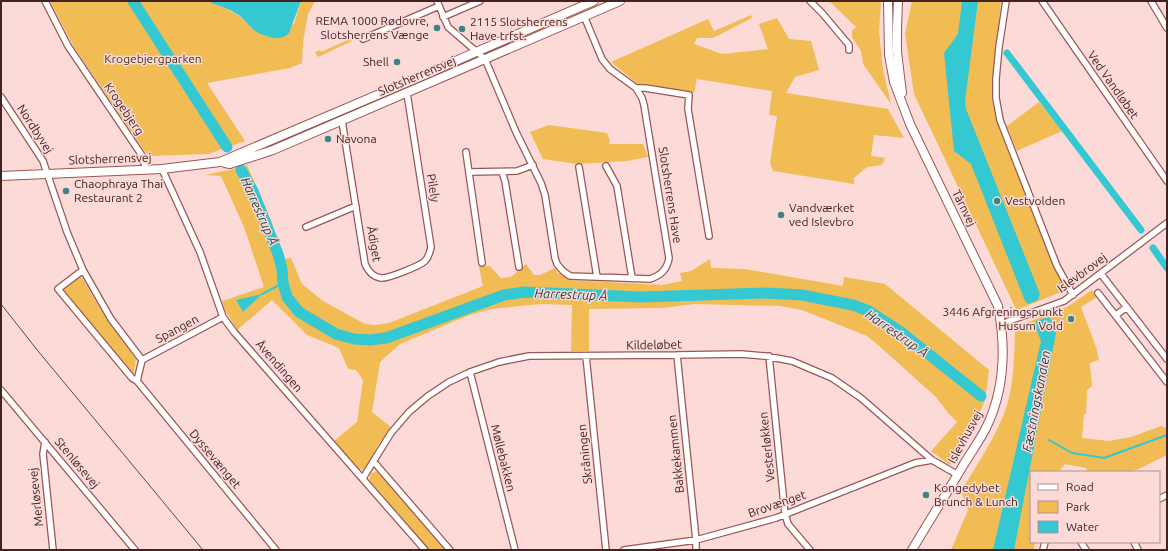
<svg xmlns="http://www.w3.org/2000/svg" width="1168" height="551" viewBox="0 0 1168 551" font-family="Ubuntu,sans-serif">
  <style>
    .green { fill: #f1bc53 }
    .water { fill: #33c8d2 }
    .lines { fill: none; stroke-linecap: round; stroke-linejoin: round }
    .stream { stroke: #33c8d2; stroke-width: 2 }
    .canal { stroke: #33c8d2; stroke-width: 7 }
    .river { stroke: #33c8d2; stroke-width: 11 }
    .street-casing { stroke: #9a5654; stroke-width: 8 }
    .secondary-casing { stroke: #9a5654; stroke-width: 10 }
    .street { stroke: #fff; stroke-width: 5.5 }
    .secondary { stroke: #fff; stroke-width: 8 }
    .tram { stroke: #634443; stroke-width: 1 }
    .poi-dot { fill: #3c8489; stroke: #fbdad8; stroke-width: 1.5 }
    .labels { text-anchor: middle; stroke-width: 3; stroke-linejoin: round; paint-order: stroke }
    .poi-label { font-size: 12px; fill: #412322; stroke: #fbdad8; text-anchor: start }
    .park-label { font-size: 12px; fill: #3f3420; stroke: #fbdad8 }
    .street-label { font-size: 12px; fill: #412322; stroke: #fbdad8 }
    .water-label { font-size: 13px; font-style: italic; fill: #264446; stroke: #fbdad8 }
  </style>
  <rect width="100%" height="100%" fill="#fbdad8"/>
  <path class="green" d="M50 1H210L211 3C231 9 244 18 258 33L294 24 301 1H315L308 14 303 42 302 63 290 68 207 83 245 141 208 154 148 156 74 47Z
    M606 1H615L523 38 536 31Z
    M829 1H881L879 32 883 70 891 104 863 64 861 51 852 37V31L856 27Z
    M912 1H1001L992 100 997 120 1059 277 1068 289 1017 310 1015 307 914 94 905 34Z
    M751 15 752 18 713 38H697L694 44 722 54 768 49 759 24 777 18 789 39 811 41 819 70 795 77 786 93 888 109 904 138 874 135 871 156 885 158 882 165 867 167 854 178V184L773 171 770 163 777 116 769 115 772 91 697 79 694 93 639 85 611 62 708 19 714 31Z
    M350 39 352 41 318 57 315 52 320 50 321 52Z
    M1039 102 1062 131 1017 151 1007 126Z
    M549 125 607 133 610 141 609 144H643L648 157 627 161 577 164 543 159 530 132Z
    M247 165 270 218 284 259 291 258 302 284 323 301 365 324 376 325 389 323 483 286 479 267 490 266 501 278 511 277 526 264 534 275H540L555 268 558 273 570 280 662 285 682 281 680 273 691 271 710 259 711 268 745 269 843 286 844 277 885 284 989 370 985 400 974 427 950 465 931 451 957 422 948 413 936 397 878 345 867 336 802 310 780 306 694 304 662 308 589 309V351H571L572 305 541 304 491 309 467 316 400 344 380 362 372 412 392 428 378 445 366 468 363 470 358 468 334 441 357 422 363 380 356 370 348 369 339 348 307 335 272 300 237 330 225 310 222 301 264 287 244 227 221 176 205 175 229 170Z
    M81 276 101 310 136 359 133 377 63 289Z
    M1092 290 1097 297 1081 307 1096 347 1099 360 1092 362 1090 364 1092 386 1087 390 1086 414H1084L1082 438 1109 441 1131 437 1161 426 1167 428V455L1139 469 1126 472H1088L1086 468 1065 464 1059 472H1031V542H1035L1034 550H951L968 510 961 491C977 465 998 434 1007 405 1014 382 1014 356 1015 332L1018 326 1067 307Z
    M379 471 444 546 442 550H430L369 480 371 473Z"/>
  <path class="water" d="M210 1H301L289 33C282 40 275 39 267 36 264 35 260 34 258 33 250 28 245 19 237 14 229 9 220 6 211 3Z
    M962 1H978L965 101 966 109 1040 294 1038 300 1028 304 1025 301 971 164 954 151 944 53 958 34Z
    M262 294 243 312 236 300Z
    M1049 317 1051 320 1056 333 1014 550H993L1041 341 1035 326 1036 321Z"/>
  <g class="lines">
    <path class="stream" d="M262 294 283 283
      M1049 440 1072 453 1104 458 1167 435"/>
    <path class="canal" d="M1007 53 1141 230
      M1153 248 1167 268"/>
    <path class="river" d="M133 1 227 147
      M241 170 253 191 278 254 282 269 283 283 287 297 299 312 336 334 354 339 370 340 386 338 504 295 525 292 642 297 767 293 802 295 853 305 869 311 901 332 981 396"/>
    <g class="street-casing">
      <path id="street" d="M45 1 68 46 141 154 146 169
        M437 1 448 27 485 59 516 132 541 183 545 195 555 258 557 264 563 271 570 276 650 279C661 275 667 270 669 258L644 105 642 98 636 88 610 69 602 59 584 16
        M810 1 822 13 849 45V50
        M1006 1 999 47 996 79V98L1000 120 1057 266 1073 295
        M1042 1 1167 181
        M1151 1 1167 28
        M443 17 480 1
        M363 39 439 6
        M636 88H645L689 95 688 109 709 236
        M1 97 43 161 67 232 83 270 111 319 142 360 137 381 276 550
        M342 121 365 264C368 271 373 277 381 278 387 279 420 266 425 261 429 257 430 252 431 247L407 93
        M466 152 482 263
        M606 166 617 186 632 278
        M579 167 597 277
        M162 169 200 252 223 317 234 332 425 550
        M469 172 517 171 533 165
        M502 172 505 181 519 267
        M306 227 356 206
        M83 270 58 289 132 378 137 381
        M1101 274 1167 359
        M1098 293 1167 382
        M1116 315 1127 307
        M1002 325 1009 321 1064 301 1167 223
        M677 355 696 540V550
        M586 356 606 550
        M769 356 785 514 788 524 810 550
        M142 360 223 317
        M470 372 515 550
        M1 390 135 550
        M45 442 43 454 53 550
        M374 462 450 550
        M363 478 391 433 409 412 428 396 449 382 470 372 499 362 529 356 677 355 741 354 765 356 792 361 832 378 861 398 932 460 958 475
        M1159 499 1167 495
        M1081 542 1086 550
        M1134 542 1138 550
        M624 550 696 540 776 518 915 463 932 460
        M1043 550 1045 542"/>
    </g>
    <g class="secondary-casing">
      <path id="secondary" d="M888 1 889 55 894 82 910 124 998 306C1006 347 1005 389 986 428 979 442 969 455 961 469 945 496 928 523 912 550
        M898 1 897 27V52L902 93
        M225 163 230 164 273 150 620 1
        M1 176 162 169 220 162 424 75 476 52 594 1"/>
    </g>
    <use href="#street" class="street"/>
    <use href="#secondary" class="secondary"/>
    <path class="tram" d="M1 304 38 351 203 550"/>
  </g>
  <g class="poi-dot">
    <circle cx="437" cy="28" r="4"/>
    <circle cx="462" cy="29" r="4"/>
    <circle cx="397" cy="62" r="4"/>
    <circle cx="328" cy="139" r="4"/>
    <circle cx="66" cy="191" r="4"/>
    <circle cx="997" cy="201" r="4"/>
    <circle cx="781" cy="215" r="4"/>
    <circle cx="1071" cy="319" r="4"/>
    <circle cx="926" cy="495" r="4"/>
  </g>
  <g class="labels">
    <g class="poi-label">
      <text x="429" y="25" text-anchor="end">REMA 1000 Rødovre,<tspan x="429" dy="14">Slotsherrens Vænge</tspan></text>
      <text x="470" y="26">2115 Slotsherrens<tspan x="470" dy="14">Have trfst.</tspan></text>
      <text x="389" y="66" text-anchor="end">Shell</text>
      <text x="336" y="143">Navona</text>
      <text x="74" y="188">Chaophraya Thai<tspan x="74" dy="14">Restaurant 2</tspan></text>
      <text x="1005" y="205">Vestvolden</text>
      <text x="789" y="212">Vandværket<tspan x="789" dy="14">ved Islevbro</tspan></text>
      <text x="1063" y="316" text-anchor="end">3446 Afgreningspunkt<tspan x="1063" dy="14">Husum Vold</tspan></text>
      <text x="934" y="492">Kongedybet<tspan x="934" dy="14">Brunch &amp; Lunch</tspan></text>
    </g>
    <g class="park-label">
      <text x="153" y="63">Krogebjergparken</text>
    </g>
    <g class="street-label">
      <text transform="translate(417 76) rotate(-23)" y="4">Slotsherrensvej</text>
      <text transform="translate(1113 85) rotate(55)" y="4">Ved Vandløbet</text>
      <text transform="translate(124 109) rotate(56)" y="4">Krogebjerg</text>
      <text transform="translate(35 129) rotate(57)" y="4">Nordbyvej</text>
      <text transform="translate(110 159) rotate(-2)" y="4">Slotsherrensvej</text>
      <text transform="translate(433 188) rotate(81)" y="4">Pilely</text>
      <text transform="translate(670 195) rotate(81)" y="4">Slotsherrens Have</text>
      <text transform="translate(964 208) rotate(64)" y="4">Tårnvej</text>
      <text transform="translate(374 244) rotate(80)" y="4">Ådiget</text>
      <text transform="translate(1082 273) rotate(-36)" y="4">Islevbrovej</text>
      <text transform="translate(177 329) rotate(-28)" y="4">Spangen</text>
      <text transform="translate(654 345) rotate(-1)" y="4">Kildeløbet</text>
      <text transform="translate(279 366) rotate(49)" y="4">Åvendingen</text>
      <text transform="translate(965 437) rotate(-61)" y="4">Islevhusvej</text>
      <text transform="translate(767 447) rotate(-96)" y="4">Vesterløkken</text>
      <text transform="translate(585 454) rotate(-96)" y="4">Skråningen</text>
      <text transform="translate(676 454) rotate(-96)" y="4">Bakkekammen</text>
      <text transform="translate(503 458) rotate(76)" y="4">Møllebakken</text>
      <text transform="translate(215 459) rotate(50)" y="4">Dyssevænget</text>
      <text transform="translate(77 463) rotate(50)" y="4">Stenløsevej</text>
      <text transform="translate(36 497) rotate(-96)" y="4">Merløsevej</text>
      <text transform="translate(777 504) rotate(-19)" y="4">Brovænget</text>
    </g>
    <g class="water-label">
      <text transform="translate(260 211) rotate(66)" y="5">Harrestrup Å</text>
      <text transform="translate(571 294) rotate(2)" y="5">Harrestrup Å</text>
      <text transform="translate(897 333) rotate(35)" y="5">Harrestrup Å</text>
      <text transform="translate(1036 401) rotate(-79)" y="5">Fæstningskanalen</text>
    </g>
  </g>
  <rect width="1168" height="551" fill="none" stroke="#412322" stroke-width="4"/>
  <rect x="1030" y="471" width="130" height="72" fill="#fbdad8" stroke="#b1918f"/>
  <rect x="1038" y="484" width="20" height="6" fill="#ffffff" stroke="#b1918f"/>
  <text x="1066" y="491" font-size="12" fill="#412322">Road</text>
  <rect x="1038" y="501" width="20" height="12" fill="#f1bc53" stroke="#b1918f"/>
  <text x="1066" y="511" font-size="12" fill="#412322">Park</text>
  <rect x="1038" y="521" width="20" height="12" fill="#33c8d2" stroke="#b1918f"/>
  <text x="1066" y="531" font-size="12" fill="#412322">Water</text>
</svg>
